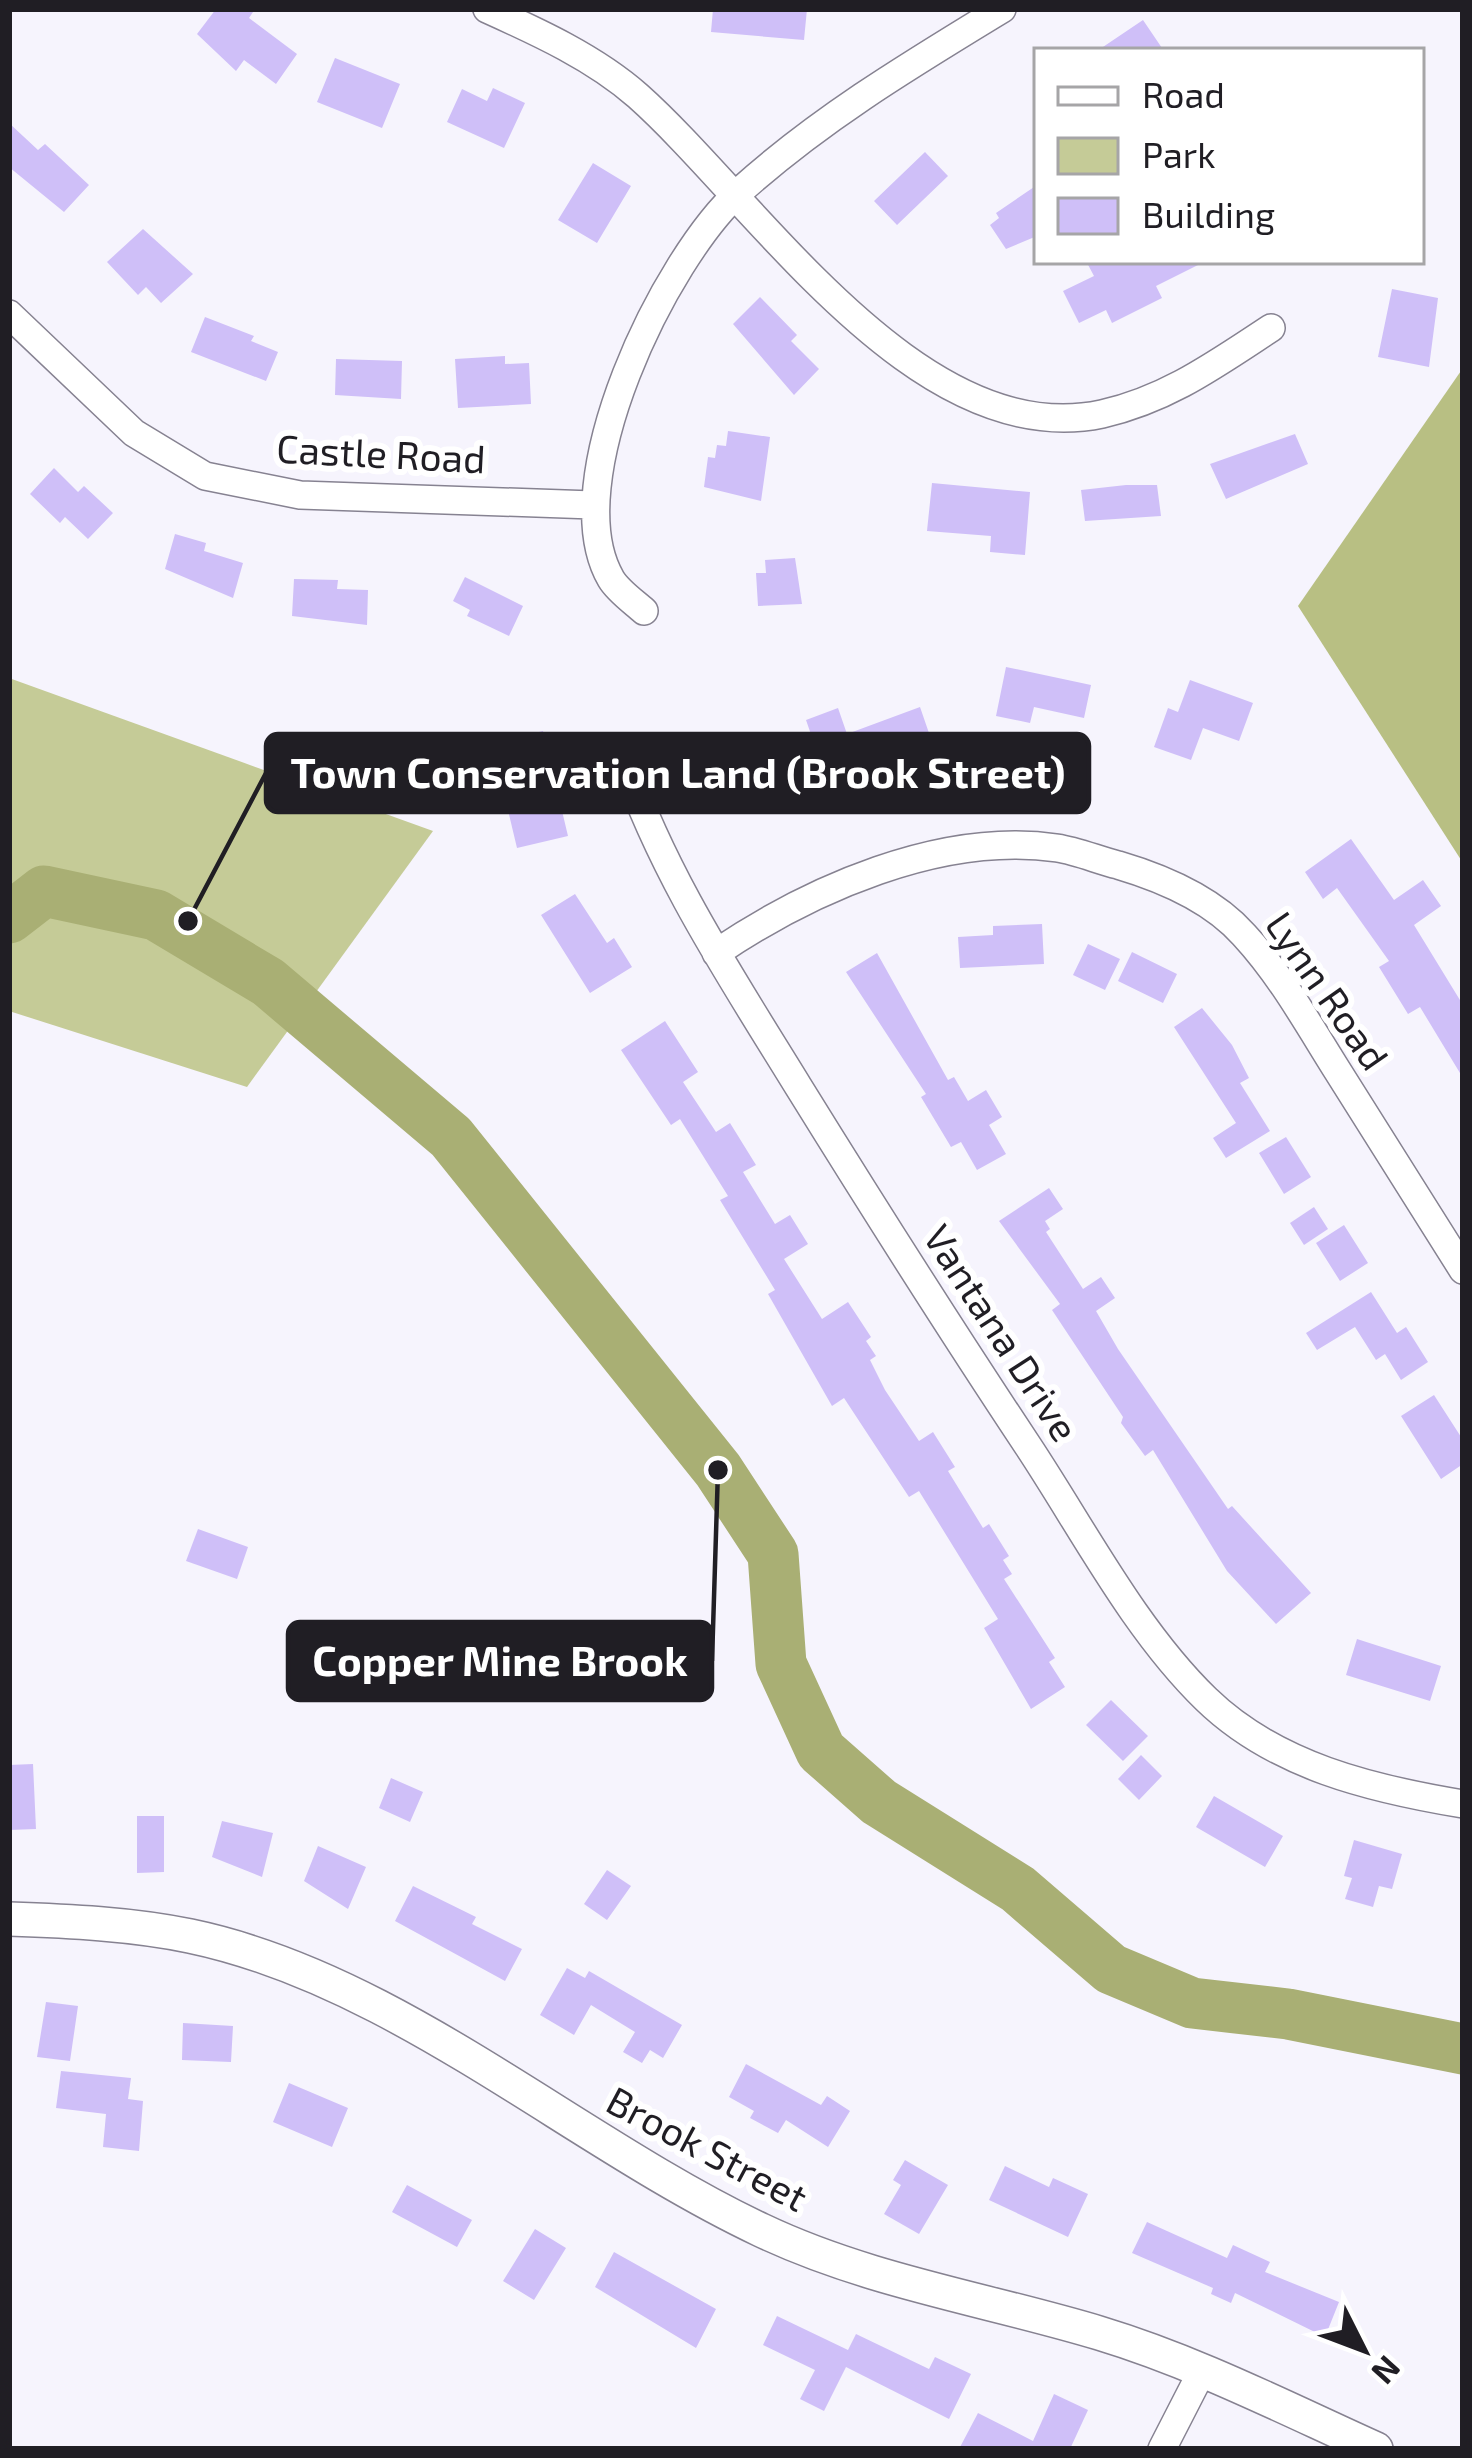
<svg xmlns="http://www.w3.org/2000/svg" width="1472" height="2458" viewBox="0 0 1472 2458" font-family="'Exo 2',sans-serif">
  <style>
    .green { fill: #c5cb97 }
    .forest { fill: #b8bf83 }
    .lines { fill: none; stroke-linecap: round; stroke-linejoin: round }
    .river { stroke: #a9af74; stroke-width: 51 }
    .building { fill: #cfbff8 }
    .minor-casing { stroke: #868291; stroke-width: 30 }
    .tertiary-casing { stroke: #868291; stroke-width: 36 }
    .minor { stroke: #fff; stroke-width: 27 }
    .tertiary { stroke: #fff; stroke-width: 33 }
    .labels { text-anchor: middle; stroke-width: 12; stroke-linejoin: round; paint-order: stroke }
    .street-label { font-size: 39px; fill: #201e24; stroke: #fff }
    .leader { fill: none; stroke: #201e24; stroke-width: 4.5 }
    .callout-dot { fill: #201e24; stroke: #fff; stroke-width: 4.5 }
    .callout { fill: #201e24; stroke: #201e24; stroke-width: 4.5 }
    .callout-label { font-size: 42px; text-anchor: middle; font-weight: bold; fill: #fff }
  </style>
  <rect width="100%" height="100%" fill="#f6f4fd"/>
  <path class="green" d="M9 678 433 831 247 1087 9 1011Z"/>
  <path class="forest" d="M1463 368V863L1298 606Z"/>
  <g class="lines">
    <path class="river" d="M9 918 44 891 156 915 268 982 451 1137 718 1470 773 1554 781 1664 821 1751 879 1802 1018 1889 1111 1969 1192 2003 1288 2014 1463 2049"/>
  </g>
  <path class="building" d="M216 9H255L249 18 297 54 276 84 244 60 236 71 197 34Z
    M713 9H807L804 40 711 32Z
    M1143 20 1164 51H1097Z
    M335 58 400 84 382 128 317 102Z
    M493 88 525 103 504 148 447 122 462 89 487 101Z
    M9 123 38 150 45 144 89 185 64 212 9 167Z
    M925 152 948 176 897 225 874 201Z
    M593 163 631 186 597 243 558 220Z
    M1037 185V236L1006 249 990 225 999 218 996 213Z
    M143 229 193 274 161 303 146 287 138 295 107 262Z
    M1086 261H1206L1156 286 1162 298 1112 323 1106 310 1079 323 1063 291 1094 276Z
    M1392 289 1438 298 1429 367 1378 357Z
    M760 297 797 335 791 341 819 369 794 395 733 324Z
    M205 317 254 336 251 341 278 352 266 381 191 352Z
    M505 356V364L529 363 531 404 458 408 455 359Z
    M336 359 402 361 401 399 335 395Z
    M728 431 770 437 761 501 704 487 708 457 715 458 717 445 726 446Z
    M1295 434 1308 464 1226 499 1210 464Z
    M54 468 78 492 84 486 113 513 88 539 65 517 60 523 30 494Z
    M932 483 1030 492 1025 555 990 552 991 536 927 531Z
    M1126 485H1157L1161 516 1085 521 1081 490Z
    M175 534 206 543 204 551 243 563 233 598 165 569Z
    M795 558 802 604 758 606 756 573H766L765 560Z
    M465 577 523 606 509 636 467 616 470 610 453 601Z
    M294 579 338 580 337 589 368 590 367 625 292 616Z
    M1006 667 1091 685 1084 718 1034 707 1030 723 996 716Z
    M1190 680 1253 703 1239 741 1203 728 1191 760 1154 747 1168 708 1178 712Z
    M920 707 930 736 858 762 863 775 832 786 830 780 773 800 761 765 815 746 806 720 838 708 847 734Z
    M543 731 568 836 517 848 492 743Z
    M1351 839 1394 900 1423 880 1441 906 1414 925 1463 1005V1078L1420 1007 1408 1014 1379 967 1389 961 1337 888 1323 899 1305 872Z
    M575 894 607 943 614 938 632 967 590 993 541 915Z
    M1042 924 1044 964 960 968 958 937 993 935V926Z
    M1088 944 1120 959 1105 990 1073 975Z
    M1132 952 1177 974 1163 1003 1118 981Z
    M877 953 948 1080 954 1077 968 1101 986 1090 1002 1117 989 1125 1006 1154 977 1170 961 1142 951 1147 921 1097 926 1094 846 972Z
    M1202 1008 1232 1045 1249 1078 1240 1083 1270 1131 1226 1158 1213 1138 1236 1123 1174 1027Z
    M665 1021 698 1072 683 1082 716 1132 730 1123 756 1165 743 1172 775 1224 790 1215 808 1244 784 1259 822 1319 848 1302 871 1337 866 1341 876 1356 870 1360 885 1390 919 1441 933 1432 955 1467 948 1471 983 1528 989 1524 1009 1556 1003 1560 1012 1574 1004 1579 1055 1658 1049 1662 1065 1687 1031 1709 984 1628 998 1619 919 1491 909 1497 844 1398 832 1406 768 1294 775 1290 720 1200 728 1196 680 1119 671 1125 621 1050Z
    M1286 1137 1311 1177 1284 1194 1259 1153Z
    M1049 1188 1063 1209 1045 1221 1050 1229 1046 1232 1083 1289 1101 1277 1115 1298 1096 1311 1118 1349 1228 1509 1232 1506 1311 1593 1276 1624 1227 1571 1153 1450 1145 1456 1121 1423 1123 1417 1052 1310 1060 1304 999 1221Z
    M1314 1207 1328 1229 1304 1245 1290 1223Z
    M1344 1225 1368 1263 1340 1281 1316 1243Z
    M1371 1292 1397 1333 1406 1327 1428 1362 1401 1380 1385 1354 1376 1360 1355 1327 1317 1350 1306 1333Z
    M1434 1395 1463 1440V1464L1441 1479 1401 1416Z
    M198 1529 248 1547 237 1579 186 1561Z
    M1357 1639 1441 1666 1430 1701 1346 1675Z
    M1111 1700 1148 1736 1123 1761 1086 1725Z
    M1141 1755 1162 1776 1139 1800 1118 1779Z
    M33 1764 36 1829 9 1830V1765Z
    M391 1778 423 1792 410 1822 379 1808Z
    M1214 1796 1283 1836 1265 1867 1196 1827Z
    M137 1816H164V1872L137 1873Z
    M222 1821 273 1833 262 1877 212 1857Z
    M1354 1840 1402 1854 1392 1889 1379 1886 1373 1907 1345 1899 1352 1878 1344 1876Z
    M318 1846 366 1867 348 1909 304 1881Z
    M607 1870 631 1886 607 1920 584 1904Z
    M413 1886 476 1917 472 1924 522 1949 505 1981 395 1921Z
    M567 1968 585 1978 589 1971 682 2025 663 2058 650 2050 642 2063 623 2052 635 2032 591 2005 574 2035 540 2015Z
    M46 2002 78 2006 70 2061 37 2057Z
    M183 2023 233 2026 231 2062 182 2060Z
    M746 2064 821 2105 827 2096 850 2111 828 2147 786 2120 778 2133 750 2118 754 2111 729 2097Z
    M61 2071 131 2078 128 2099 143 2101 139 2151 103 2147 106 2114 56 2108Z
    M289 2083 348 2108 332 2147 273 2122Z
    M905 2160 948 2185 919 2234 884 2214 901 2185 893 2180Z
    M1005 2166 1049 2187 1053 2178 1088 2194 1068 2237 989 2200Z
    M407 2185 472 2220 457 2247 392 2212Z
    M1147 2222 1227 2258 1233 2245 1270 2262 1265 2272 1339 2302 1325 2337 1235 2293 1231 2303 1211 2294 1213 2288 1132 2253Z
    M535 2229 566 2248 534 2300 503 2281Z
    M614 2252 716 2309 696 2348 595 2287Z
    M777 2316 848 2350 856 2334 929 2369 935 2357 971 2374 949 2419 846 2367 824 2411 800 2399 815 2370 763 2345Z
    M1054 2394 1088 2410 1070 2449H959L978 2413 1033 2441Z"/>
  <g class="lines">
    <g class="minor-casing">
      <path id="minor" d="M487 9C538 32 595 58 638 96 757 202 918 453 1102 414 1168 399 1216 364 1271 328
        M9 314 134 433 205 476 300 495 593 505
        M644 611C634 602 618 591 611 579 555 483 665 258 740 191 820 119 910 65 1002 9
        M620 749C660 871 731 977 798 1086 873 1207 949 1327 1028 1446 1083 1529 1134 1629 1206 1699 1275 1766 1372 1789 1463 1804
        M716 953C809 890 941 831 1057 848 1077 851 1098 860 1118 865 1162 878 1213 900 1244 935 1281 975 1308 1024 1337 1070 1379 1136 1421 1203 1463 1270
        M1162 2449 1202 2371"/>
    </g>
    <g class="tertiary-casing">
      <path id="tertiary" d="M9 1919C68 1921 132 1924 190 1936 396 1979 573 2141 761 2230 868 2281 986 2299 1099 2333 1195 2362 1285 2408 1376 2449"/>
    </g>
    <use href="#minor" class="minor"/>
    <use href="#tertiary" class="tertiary"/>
  </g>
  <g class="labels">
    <g class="street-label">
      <text transform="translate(381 454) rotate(3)" y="14">Castle Road</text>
      <text transform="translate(1327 991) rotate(55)" y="14">Lynn Road</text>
      <text transform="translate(1001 1333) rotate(57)" y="14">Vantana Drive</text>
      <text transform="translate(707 2149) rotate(28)" y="14">Brook Street</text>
    </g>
  </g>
  <path class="leader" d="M188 921L266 773M718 1470L712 1661"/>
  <g class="callout-dot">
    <circle cx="188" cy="921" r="12"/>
    <circle cx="718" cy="1470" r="12"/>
  </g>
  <g class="callout">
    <rect x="266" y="734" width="823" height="78" rx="12"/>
    <rect x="288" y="1622" width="424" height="78" rx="12"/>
  </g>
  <g class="callout-label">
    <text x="678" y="788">Town Conservation Land (Brook Street)</text>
    <text x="500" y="1676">Copper Mine Brook</text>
  </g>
  <rect width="1472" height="2458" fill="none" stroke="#201e24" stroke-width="24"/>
  <rect x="1034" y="48" width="390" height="216" fill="#ffffff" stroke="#a6a5a7" stroke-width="3"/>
  <rect x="1058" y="87" width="60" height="18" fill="#ffffff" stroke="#a6a5a7" stroke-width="3"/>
  <text x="1142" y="108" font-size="36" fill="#201e24">Road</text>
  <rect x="1058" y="138" width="60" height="36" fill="#c5cb97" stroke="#a6a5a7" stroke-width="3"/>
  <text x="1142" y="168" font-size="36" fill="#201e24">Park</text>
  <rect x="1058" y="198" width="60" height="36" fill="#cfbff8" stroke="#a6a5a7" stroke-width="3"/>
  <text x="1142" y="228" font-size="36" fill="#201e24">Building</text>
  <g transform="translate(1364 2350) rotate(132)" stroke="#ffffff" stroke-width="9" paint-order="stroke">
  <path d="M0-9L21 45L0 30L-21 45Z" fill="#201e24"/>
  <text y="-18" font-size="33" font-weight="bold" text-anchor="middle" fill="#201e24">N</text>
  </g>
</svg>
